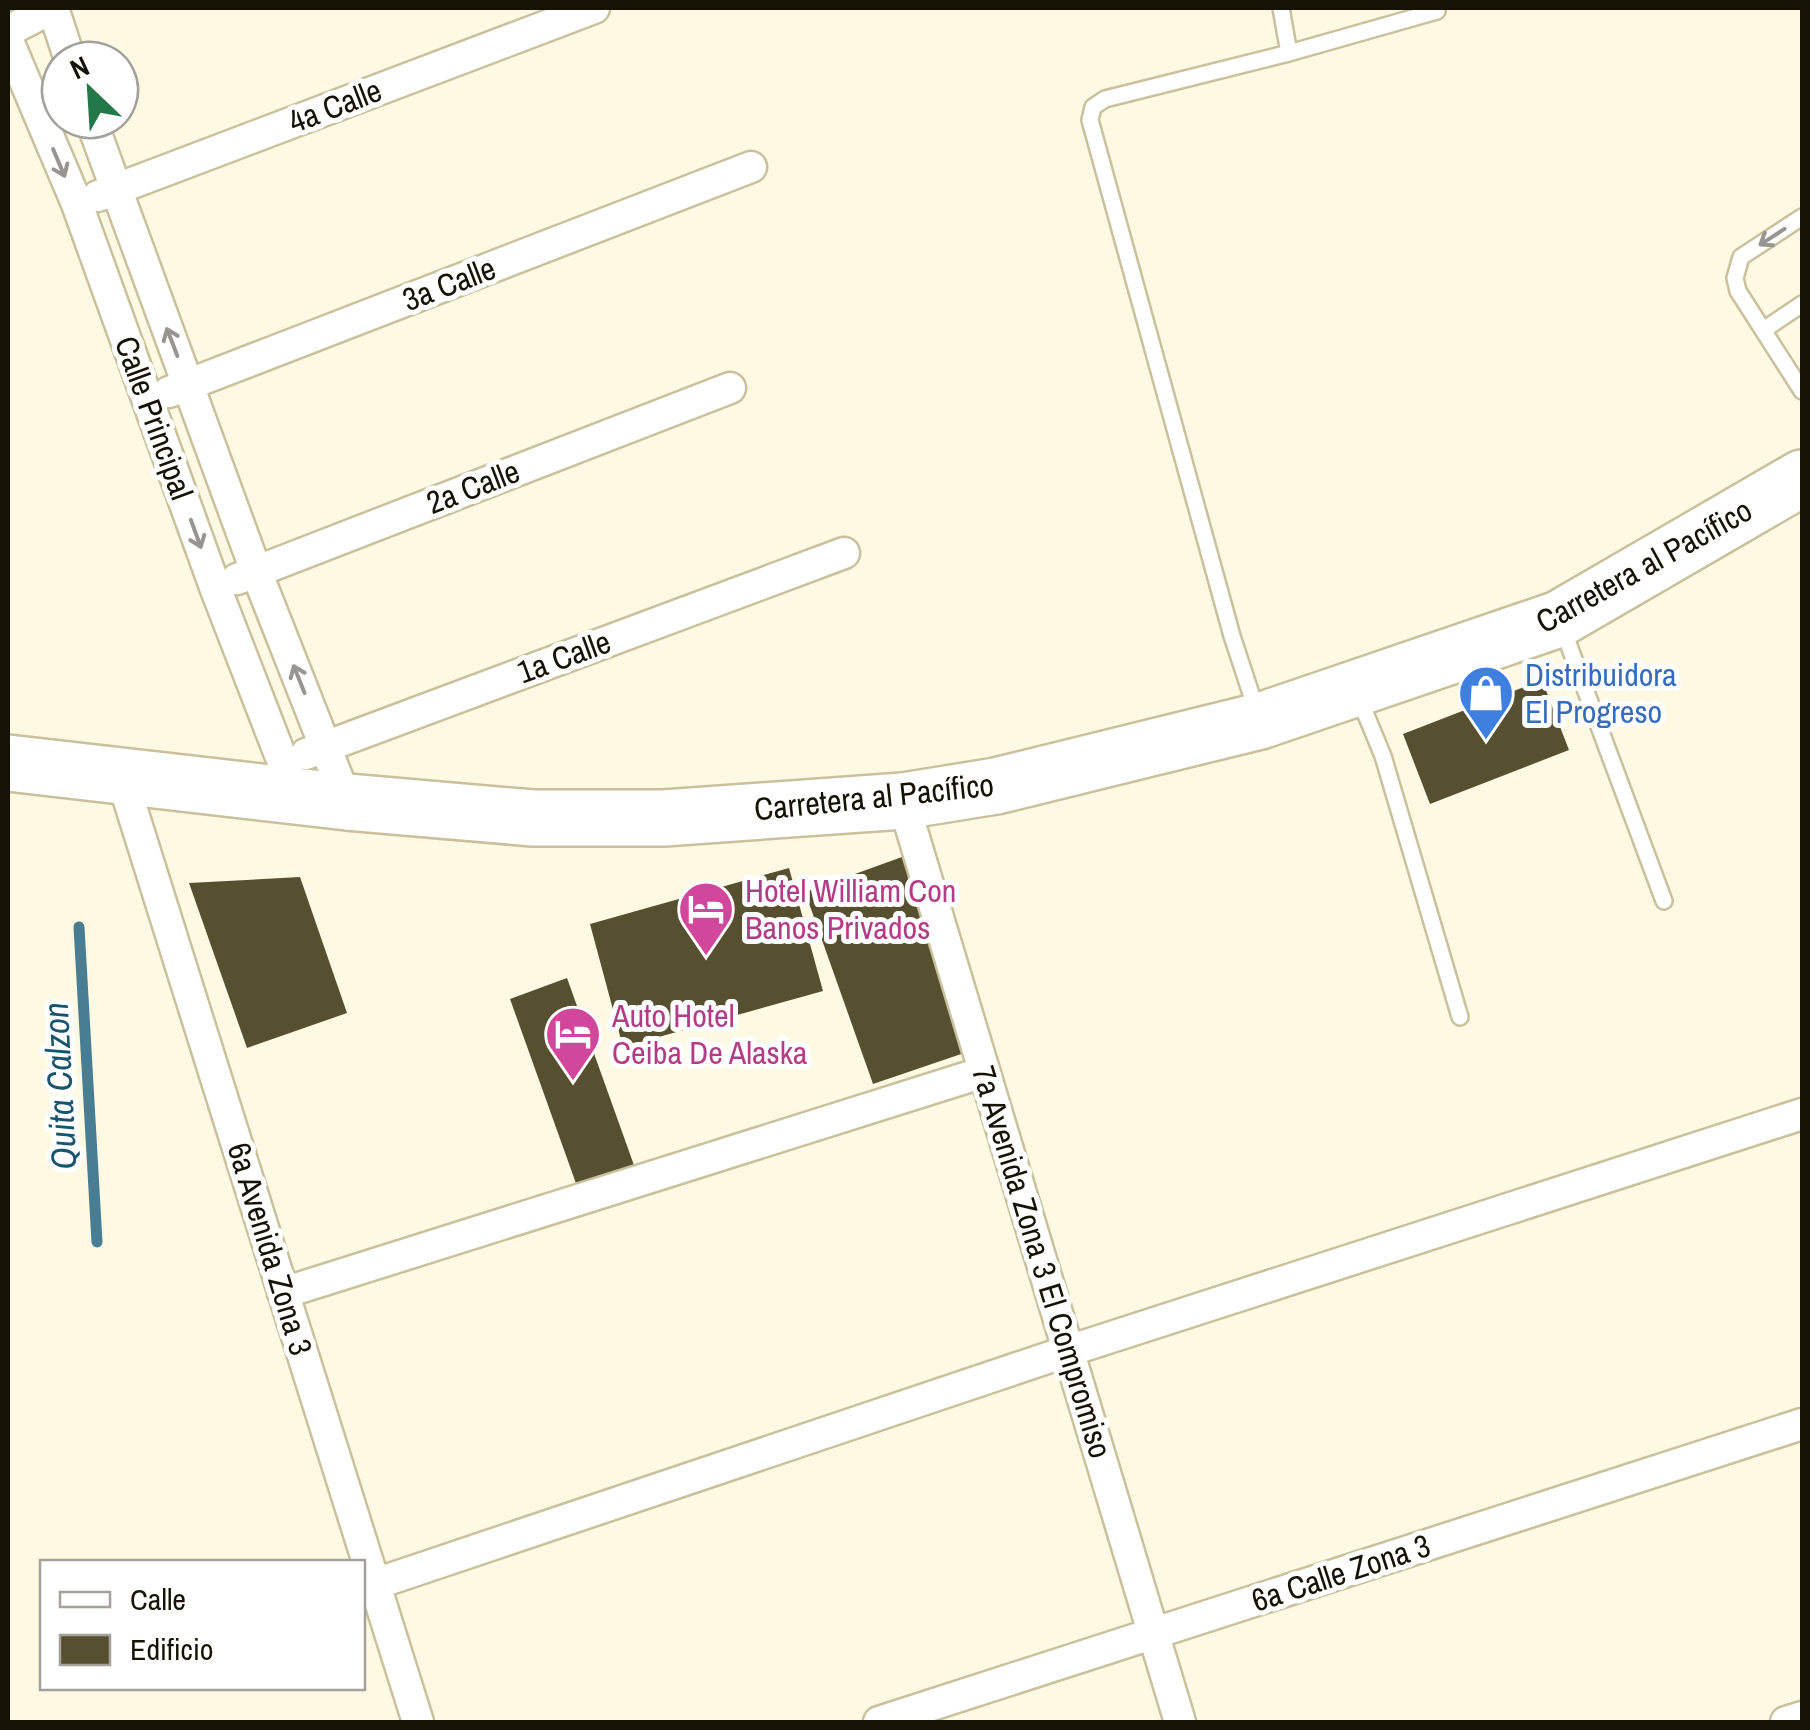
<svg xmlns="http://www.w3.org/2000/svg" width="1810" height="1730" viewBox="0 0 1810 1730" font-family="'Archivo Narrow',sans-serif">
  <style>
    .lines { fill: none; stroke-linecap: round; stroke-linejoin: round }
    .stream { stroke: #497d91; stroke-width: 11 }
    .building { fill: #575030 }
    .lane-casing { stroke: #c9c19e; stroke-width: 20 }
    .street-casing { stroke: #c9c19e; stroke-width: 35 }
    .highway-casing { stroke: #c9c19e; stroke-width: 60 }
    .lane { stroke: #fff; stroke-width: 15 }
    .street { stroke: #fff; stroke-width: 30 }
    .highway { stroke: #fff; stroke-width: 55 }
    .oneway { stroke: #96958f }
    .labels { text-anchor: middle; stroke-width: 10; stroke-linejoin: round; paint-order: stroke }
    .street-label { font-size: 32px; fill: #161306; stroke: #fff }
    .shop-label { font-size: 32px; fill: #366cbe; stroke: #fff; text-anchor: start }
    .hotel-label { font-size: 32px; fill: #b23c85; stroke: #fff; text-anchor: start }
    .water-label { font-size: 35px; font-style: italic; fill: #18546c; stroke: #fff }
  </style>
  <rect width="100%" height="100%" fill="#fef9e3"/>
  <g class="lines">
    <path class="stream" d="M79 927 97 1242"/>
  </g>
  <path class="building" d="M1542 680 1569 750 1430 804 1403 734Z
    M902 857 970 1051 873 1084 805 892Z
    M789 868 823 991 623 1047 590 924Z
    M300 877 347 1013 247 1048 189 883Z
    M567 978 635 1168 578 1189 510 999Z"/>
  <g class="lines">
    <g class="lane-casing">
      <path id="lane" d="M1281 8 1289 53
        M1802 217 1741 257 1735 278 1738 291 1802 391
        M1765 329 1802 304
        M1562 627 1664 901
        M1359 698 1383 756 1460 1017
        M1257 712 1232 636 1090 120 1093 107 1105 99 1289 53 1437 11"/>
    </g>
    <g class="street-casing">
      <path id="street" d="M53 8 70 60
        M8 31 52 8
        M8 41 77 204 215 587 296 796
        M91 120 256 571 347 802
        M98 196 594 8
        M169 392 751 167
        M237 579 730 388
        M306 754 844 553
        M121 775 418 1722
        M903 801 1180 1722
        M283 1293 984 1072
        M375 1584 1068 1351 1802 1114
        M879 1722 1802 1424
        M1786 1722 1802 1717"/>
    </g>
    <g class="highway-casing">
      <path id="highway" d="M8 763 347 802 533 818H664L903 801 996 786 1260 721 1559 619 1802 478"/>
    </g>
    <use href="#lane" class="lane"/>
    <use href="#street" class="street"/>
    <use href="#highway" class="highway"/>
  </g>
  <defs><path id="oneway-shaft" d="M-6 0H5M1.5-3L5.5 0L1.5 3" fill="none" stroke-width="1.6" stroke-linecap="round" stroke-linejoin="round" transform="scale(2.5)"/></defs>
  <g class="oneway">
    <use href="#oneway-shaft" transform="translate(59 163) rotate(67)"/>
    <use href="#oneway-shaft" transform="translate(1772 237) rotate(147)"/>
    <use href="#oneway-shaft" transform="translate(172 342) rotate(-111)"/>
    <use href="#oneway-shaft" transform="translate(196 534) rotate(70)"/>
    <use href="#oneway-shaft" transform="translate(299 679) rotate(-112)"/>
  </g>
  <defs>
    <g id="shop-pin" transform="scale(2.875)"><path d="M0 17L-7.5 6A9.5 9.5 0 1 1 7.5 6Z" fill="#3f7fe0" stroke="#fff"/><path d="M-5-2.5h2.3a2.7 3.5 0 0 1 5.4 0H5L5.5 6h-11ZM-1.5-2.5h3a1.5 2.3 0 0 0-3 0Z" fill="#fff"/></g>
    <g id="hotel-pin" transform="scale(2.875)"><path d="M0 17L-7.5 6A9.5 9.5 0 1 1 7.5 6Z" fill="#d1479c" stroke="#fff"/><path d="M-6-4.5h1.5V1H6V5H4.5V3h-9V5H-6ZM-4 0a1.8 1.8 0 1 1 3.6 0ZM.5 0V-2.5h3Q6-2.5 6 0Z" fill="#fff"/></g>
  </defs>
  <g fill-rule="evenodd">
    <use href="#shop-pin" x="1486" y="693"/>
    <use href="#hotel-pin" x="706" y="909"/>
    <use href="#hotel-pin" x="573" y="1034"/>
  </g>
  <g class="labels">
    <g class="street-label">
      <text transform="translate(335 106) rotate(-21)" y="11">4a Calle</text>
      <text transform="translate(449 284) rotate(-21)" y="11">3a Calle</text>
      <text transform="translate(154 418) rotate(70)" y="11">Calle Principal</text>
      <text transform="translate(473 487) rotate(-21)" y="11">2a Calle</text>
      <text transform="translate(1644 566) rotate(-29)" y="11">Carretera al Pacífico</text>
      <text transform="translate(564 657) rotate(-20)" y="11">1a Calle</text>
      <text transform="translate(874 797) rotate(-6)" y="11">Carretera al Pacífico</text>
      <text transform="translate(270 1249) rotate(73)" y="11">6a Avenida Zona 3</text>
      <text transform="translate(1042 1262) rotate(73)" y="11">7a Avenida Zona 3 El Compromiso</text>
      <text transform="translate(1341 1573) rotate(-18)" y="11">6a Calle Zona 3</text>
    </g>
    <g class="shop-label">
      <text x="1525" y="686">Distribuidora<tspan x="1525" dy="37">El Progreso</tspan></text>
    </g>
    <g class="hotel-label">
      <text x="745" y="902">Hotel William Con<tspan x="745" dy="37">Banos Privados</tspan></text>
      <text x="612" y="1027">Auto Hotel<tspan x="612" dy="37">Ceiba De Alaska</tspan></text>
    </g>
    <g class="water-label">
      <text transform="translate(60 1086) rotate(-93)" y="12">Quita Calzon</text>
    </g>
  </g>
  <rect width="1810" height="1730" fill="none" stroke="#161306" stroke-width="20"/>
  <rect x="40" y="1560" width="325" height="130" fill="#ffffff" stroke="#a2a19b" stroke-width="2.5"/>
  <rect x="60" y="1592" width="50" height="15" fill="#ffffff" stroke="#a2a19b" stroke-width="2.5"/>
  <text x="130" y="1610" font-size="30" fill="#161306">Calle</text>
  <rect x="60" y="1635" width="50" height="30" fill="#575030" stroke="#a2a19b" stroke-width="2.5"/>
  <text x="130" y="1660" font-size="30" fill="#161306">Edificio</text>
  <g transform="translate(90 90) rotate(335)"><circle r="48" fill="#ffffff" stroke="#a2a19b" stroke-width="2.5"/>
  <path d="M0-8L18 38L0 25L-18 38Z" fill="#23784a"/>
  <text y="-15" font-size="28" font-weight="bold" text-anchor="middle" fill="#161306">N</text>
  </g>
</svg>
